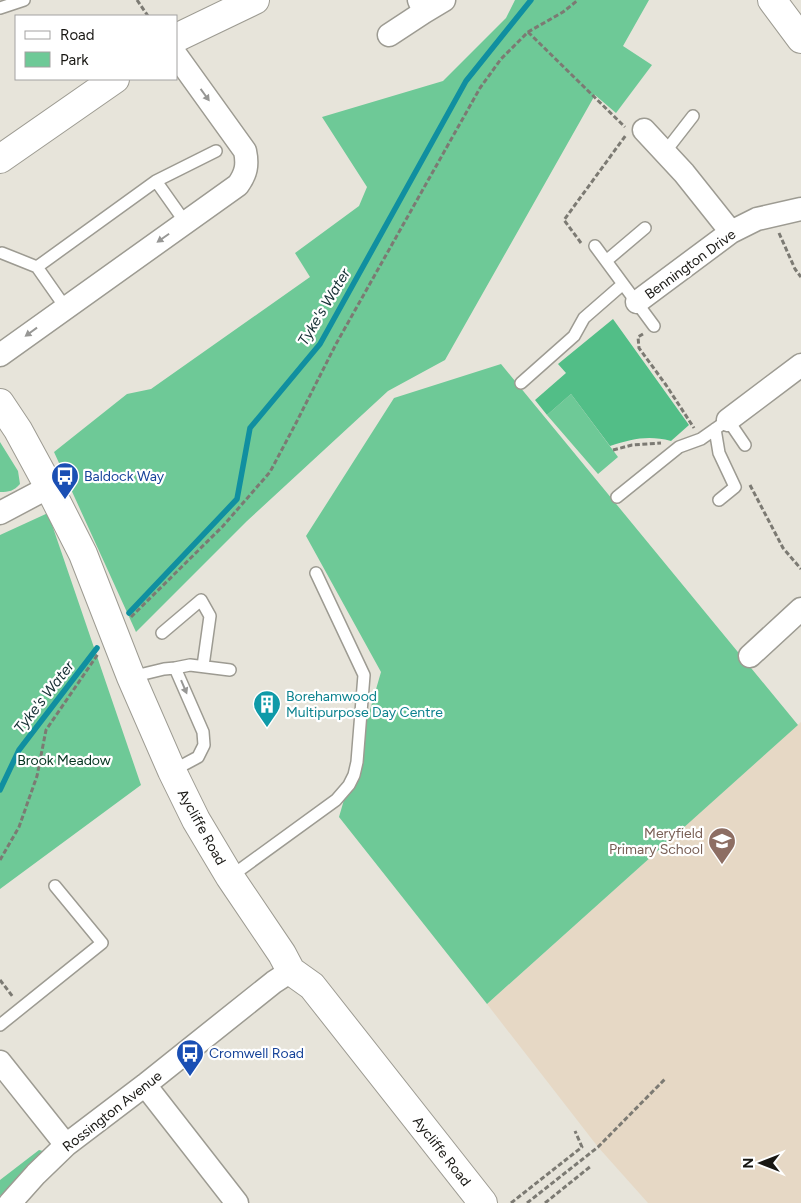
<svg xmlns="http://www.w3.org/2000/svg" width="801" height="1203" viewBox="0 0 801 1203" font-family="Figtree,sans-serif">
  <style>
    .education { fill: #e6d8c5 }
    .green { fill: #6ec997 }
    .forest { fill: #52be87 }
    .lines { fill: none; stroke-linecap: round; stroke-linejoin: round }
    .stream { stroke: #108fa0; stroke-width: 5.5 }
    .service-casing { stroke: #9d9b92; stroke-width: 14 }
    .minor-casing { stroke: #9d9b92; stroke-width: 25 }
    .tertiary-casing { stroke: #9d9b92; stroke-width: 30 }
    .path { stroke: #7c7a73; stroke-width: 3; stroke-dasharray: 5 2.5; stroke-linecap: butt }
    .service { stroke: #fff; stroke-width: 11 }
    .minor { stroke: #fff; stroke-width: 22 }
    .tertiary { stroke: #fff; stroke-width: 28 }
    .oneway { fill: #979795 }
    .labels { text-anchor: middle; stroke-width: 4.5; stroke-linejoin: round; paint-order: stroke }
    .street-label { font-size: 14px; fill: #181713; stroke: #fff }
    .transit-label { font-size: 14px; fill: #164399; stroke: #fff; text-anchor: start }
    .culture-label { font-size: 14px; fill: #0d838f; stroke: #fff; text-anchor: start }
    .park-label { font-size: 14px; fill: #03331e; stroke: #fff }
    .education-label { font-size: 14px; fill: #785e54; stroke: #fff; text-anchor: end }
    .water-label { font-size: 15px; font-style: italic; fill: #162f34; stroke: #fff }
  </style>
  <rect width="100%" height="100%" fill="#e7e4da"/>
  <path class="education" d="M801 722V1203H648L598 1147 487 1004Z"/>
  <path class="green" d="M515 0H649L623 46 652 65 616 113 595 95 445 360 388 391 247 521 136 632 54 452 127 394 151 389 310 277 295 253 359 206 367 187 322 117 443 81 506 18Z
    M501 364 798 725 487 1004 339 817 381 672 306 536 394 398Z
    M571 394 618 457 598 474 547 415Z
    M0 442 18 471 20 484C14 491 9 492 0 492Z
    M48 513 141 785 0 889V535Z
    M39 1150 43 1151 44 1153 3 1197 0 1195V1180Z"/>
  <path class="forest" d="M613 319 689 425 671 441C648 435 632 439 610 446L571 394 547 415 535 400 566 373 558 364Z"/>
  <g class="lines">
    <path class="stream" d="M129 613 237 499 250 428 320 344 466 81 531 0
      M0 790 19 750 97 648"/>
    <g class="service-casing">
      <path id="service" d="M0 8 24 0
        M665 152 693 116
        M156 181 185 222
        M595 246 654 326
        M2 253 37 267 65 307
        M606 261 645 228
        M37 267 156 181 216 151
        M521 383 574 336 584 318 623 284
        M715 429 719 453 735 487 719 500
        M617 497 679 447 701 439 728 420 745 445
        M162 633 201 600 210 616 203 666
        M175 668 190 665 230 670
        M131 677 164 669 175 668 203 732 204 745 198 757 172 771
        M230 877 336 800 349 785 354 775 357 762 364 675 316 573
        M0 1025 102 943 55 886"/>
    </g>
    <g class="minor-casing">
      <path id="minor" d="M419 0 424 12 444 0
        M389 35 424 12
        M644 130 684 173 731 232
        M637 302 731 232 757 219 801 209
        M0 355 238 185C246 174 248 165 245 151L176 55
        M728 420 801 365
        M0 513 49 487
        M750 656 801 609
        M0 1062 66 1145
        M145 1085 237 1203
        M10 1203 36 1174 66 1145 145 1085 274 982 291 971"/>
    </g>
    <g class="tertiary-casing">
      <path id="tertiary" d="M772 0 801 39
        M176 38 255 0
        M0 159 115 79
        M0 403 18 430 49 487 83 554 131 677 172 771 196 820 230 877 282 954 291 971 312 986 483 1203"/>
    </g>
    <path class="path" d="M137 0 148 16
      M528 32 625 127
      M779 233 795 269 801 277
      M581 243 564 220 626 135
      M643 334 638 337 639 348 666 385 694 428
      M613 450 632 445 661 443
      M750 485 783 548 801 569
      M131 617 223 526 270 472 296 423 336 344 480 88 501 59 528 32 563 12 578 0
      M0 860 19 827 37 776 46 730 98 654
      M0 980 13 997
      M511 1203 582 1147 575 1131
      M527 1203 598 1147 665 1079
      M545 1203 591 1166"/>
    <use href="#service" class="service"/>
    <use href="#minor" class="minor"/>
    <use href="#tertiary" class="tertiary"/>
  </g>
  <defs><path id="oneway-solid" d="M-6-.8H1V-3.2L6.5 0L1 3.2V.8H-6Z" transform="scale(1.25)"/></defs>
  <g class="oneway">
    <use href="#oneway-solid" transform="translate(205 95) rotate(54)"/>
    <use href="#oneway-solid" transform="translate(163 238) rotate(145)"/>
    <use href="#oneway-solid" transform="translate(31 332) rotate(144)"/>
    <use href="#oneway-solid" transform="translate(184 687) rotate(67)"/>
  </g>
  <defs>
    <g id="bus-pin" transform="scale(1.4375)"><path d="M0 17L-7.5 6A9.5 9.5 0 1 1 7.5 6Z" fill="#1a4fb4" stroke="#fff"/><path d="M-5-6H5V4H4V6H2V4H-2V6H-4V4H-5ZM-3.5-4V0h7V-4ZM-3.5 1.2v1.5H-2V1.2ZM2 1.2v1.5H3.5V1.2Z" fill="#fff"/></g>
    <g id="building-pin" transform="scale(1.4375)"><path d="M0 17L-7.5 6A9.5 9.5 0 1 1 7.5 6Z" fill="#0f9aa8" stroke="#fff"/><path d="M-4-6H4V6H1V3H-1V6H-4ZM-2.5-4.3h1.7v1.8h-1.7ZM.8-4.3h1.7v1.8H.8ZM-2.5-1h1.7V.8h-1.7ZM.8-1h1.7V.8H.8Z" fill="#fff"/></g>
    <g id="school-pin" transform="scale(1.4375)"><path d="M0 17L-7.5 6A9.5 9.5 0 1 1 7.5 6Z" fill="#8d6e63" stroke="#fff"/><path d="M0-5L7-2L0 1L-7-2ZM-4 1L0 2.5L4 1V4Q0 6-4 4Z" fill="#fff"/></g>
  </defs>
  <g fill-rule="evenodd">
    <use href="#bus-pin" x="65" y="476"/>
    <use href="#building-pin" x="267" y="704"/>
    <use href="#school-pin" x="722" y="841"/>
    <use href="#bus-pin" x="190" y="1053"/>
  </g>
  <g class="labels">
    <g class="street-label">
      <text transform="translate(690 264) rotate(-36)" y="5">Bennington Drive</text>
      <text transform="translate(202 827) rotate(61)" y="5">Aycliffe Road</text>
      <text transform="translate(112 1111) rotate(-38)" y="5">Rossington Avenue</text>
      <text transform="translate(442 1151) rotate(52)" y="5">Aycliffe Road</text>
    </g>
    <g class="transit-label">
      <text x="84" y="481">Baldock Way</text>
      <text x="209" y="1058">Cromwell Road</text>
    </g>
    <g class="culture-label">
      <text x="286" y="701">Borehamwood<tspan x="286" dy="16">Multipurpose Day Centre</tspan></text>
    </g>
    <g class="park-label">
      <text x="64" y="765">Brook Meadow</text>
    </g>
    <g class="education-label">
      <text x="703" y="838">Meryfield<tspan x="703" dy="16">Primary School</tspan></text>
    </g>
    <g class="water-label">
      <text transform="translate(324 307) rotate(-59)" y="5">Tyke's Water</text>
      <text transform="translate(44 697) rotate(-52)" y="5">Tyke's Water</text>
    </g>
  </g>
  <rect x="15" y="15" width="162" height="65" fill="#ffffff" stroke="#a3a2a1"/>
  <rect x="25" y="31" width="25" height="8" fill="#ffffff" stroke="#a3a2a1"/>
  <text x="60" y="40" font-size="15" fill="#181713">Road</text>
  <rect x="25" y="52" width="25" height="15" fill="#6ec997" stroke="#a3a2a1"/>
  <text x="60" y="65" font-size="15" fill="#181713">Park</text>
  <g transform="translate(761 1163) rotate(270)" stroke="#ffffff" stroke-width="4" paint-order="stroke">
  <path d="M0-4L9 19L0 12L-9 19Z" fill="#181713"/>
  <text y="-8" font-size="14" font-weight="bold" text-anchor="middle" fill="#181713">N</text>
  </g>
</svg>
